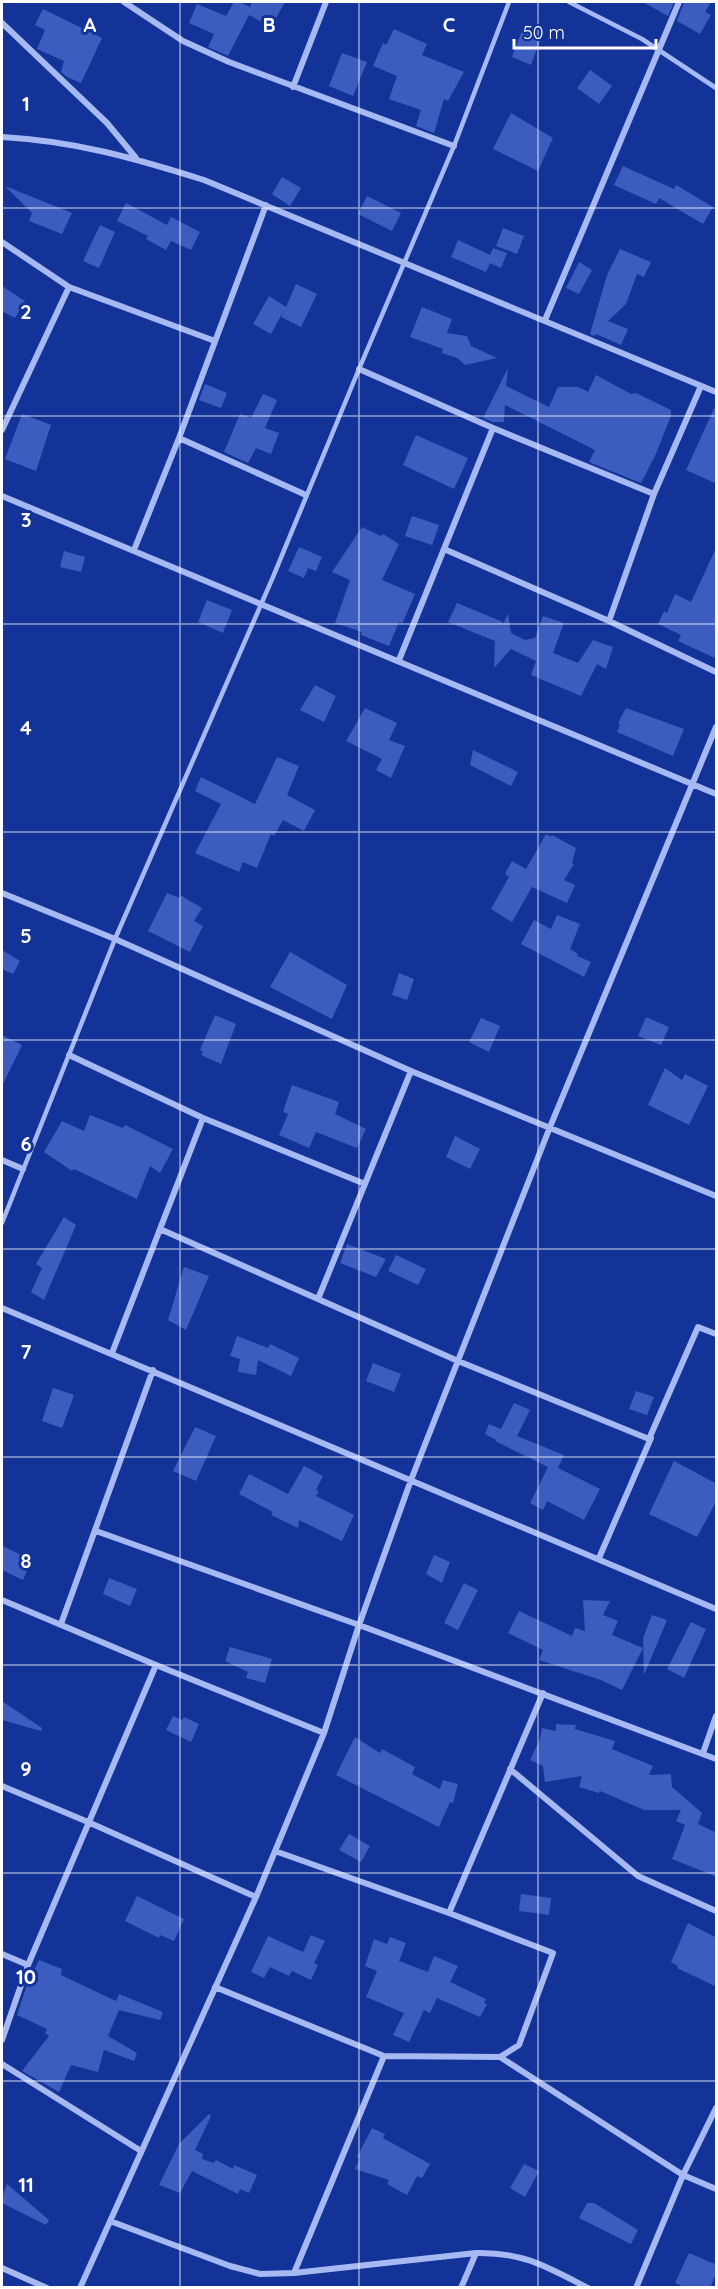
<svg xmlns="http://www.w3.org/2000/svg" width="718" height="2289" viewBox="0 0 718 2289" font-family="Quicksand,sans-serif">
  <style>
    .building { fill: #3d5cc0 }
    .lines { fill: none; stroke-linecap: round; stroke-linejoin: round }
    .service { stroke: #a7b9f3; stroke-width: 4.5 }
    .minor { stroke: #a7b9f3; stroke-width: 6 }
    .grid { fill: none; stroke: #fff; stroke-width: 1.5; stroke-opacity: 0.55 }
    .grid-label { font-size: 20px; text-anchor: middle; font-weight: bold; fill: #fff; stroke: #143398; stroke-width: 6; stroke-linejoin: round; paint-order: stroke }
  </style>
  <rect width="100%" height="100%" fill="#143398"/>
  <path class="building" d="M234 2H240L250 7 252 2H285L271 27 249 15 228 56 208 47 214 34 189 23 197 4 226 16Z
    M643 2H674L668 16Z
    M684 2H711L705 12 711 15 700 34 677 21Z
    M43 9 102 38 81 83 67 77 61 72 64 61 37 49 45 30 35 25Z
    M523 28 542 35 531 65 512 57Z
    M394 29 427 44 422 55 464 72 448 101 444 99 434 133 416 126 421 110 389 99 397 76 373 66 383 43 386 45Z
    M342 53 367 62 353 96 329 86Z
    M590 70 612 86 599 104 577 88Z
    M511 113 553 138 538 171 493 149Z
    M623 166 674 189 676 185 713 207 703 224 659 198 656 204 614 185Z
    M282 177 301 188 290 206 272 194Z
    M5 186 72 213 62 234 29 221 32 213Z
    M367 196 401 213 392 231 358 214Z
    M126 203 167 225 171 217 200 232 191 250 171 241 166 250 146 239 148 236 117 221Z
    M100 225 115 232 99 268 83 261Z
    M503 228 524 236 517 254 496 246Z
    M458 240 490 255 493 248 507 253 501 268 490 263 486 272 451 257Z
    M620 249 651 262 644 277 637 274 626 304 608 321 628 329 621 345 596 334 594 336 590 334 607 275Z
    M579 262 592 270 579 294 566 288Z
    M296 284 317 294 301 327 281 317 284 310 271 334 253 324 269 296 286 307Z
    M2 286 25 301 15 318 2 311Z
    M422 307 452 319 447 333 467 336 471 346 497 358 465 365 457 358 442 353 443 349 410 337Z
    M508 368 506 386 549 407 558 387H578L588 392 596 375 631 394 636 393 671 410V416L655 456 641 483 589 462 595 450 505 405 504 422H493L483 418Z
    M205 384 227 393 221 408 199 400Z
    M263 394 277 400 265 428 279 433 271 454 256 448 248 463 224 452 240 414 251 418Z
    M717 402V484L686 470Z
    M22 414 51 425 36 471 5 459Z
    M416 435 468 458 454 489 403 465Z
    M412 516 439 525 432 545 405 536Z
    M362 527 381 536 383 534 399 544 382 580 415 594 402 624 399 622 389 646 361 635 362 632 335 623 350 580 332 572Z
    M717 546V659L678 641 681 635 658 624 664 611 667 613 675 594 691 602Z
    M299 547 322 557 316 571 308 568 304 578 288 571Z
    M64 551 85 557 81 572 60 567Z
    M207 600 232 610 223 633 198 622Z
    M457 603 503 622 501 628 508 614 511 633 525 640 535 638 543 616 564 623 553 653 578 663 593 640 613 647 606 669 597 664 581 696 531 675 536 661 511 649 494 668 495 641 448 622Z
    M315 685 336 696 324 722 300 710Z
    M365 708 397 723 389 740 405 746 391 778 376 770 382 759 346 741Z
    M626 708 684 729 673 756 617 732 620 724 618 723Z
    M473 750 518 772 511 786 470 765Z
    M277 757 299 766 287 795 315 810 304 831 283 820 274 836 271 834 257 868 243 862 239 872 195 853 221 804 195 791 201 777 255 804Z
    M546 834 551 837 552 835 576 848 572 863 574 864 564 880 575 885 567 903 532 887 512 922 491 909 509 877 505 874 512 861 526 869Z
    M167 893 180 898V895L202 908 194 921 203 926 190 952 148 931Z
    M557 915 580 924 570 949 578 954 577 956 591 962 584 977 521 944 534 920 551 929Z
    M2 950 20 961 13 974 2 969Z
    M290 952 347 985 332 1019 270 987Z
    M399 973 414 979 407 1000 392 995Z
    M215 1015 236 1024 221 1064 201 1055 203 1052 200 1050Z
    M646 1017 669 1027 661 1045 638 1036Z
    M481 1018 500 1026 489 1052 469 1042Z
    M2 1035 22 1045 2 1086Z
    M665 1068 682 1080 685 1074 708 1086 689 1125 648 1105Z
    M292 1085 339 1102 335 1114 366 1129 357 1148 316 1132 309 1148 279 1135 288 1114 283 1112Z
    M90 1115 123 1128 125 1125 173 1149 160 1173 150 1166 137 1199 74 1169 72 1171 44 1152 62 1121 84 1131Z
    M455 1136 480 1149 470 1169 446 1157Z
    M64 1217 76 1225 44 1300 31 1292 42 1268 36 1264Z
    M347 1244 386 1259 376 1277 340 1263Z
    M396 1255 426 1269 418 1285 388 1271Z
    M184 1267 209 1276 186 1330 168 1320Z
    M237 1336 268 1348 270 1344 299 1358 291 1376 258 1360 256 1375 238 1372 240 1359 230 1356Z
    M373 1363 401 1374 394 1392 366 1381Z
    M53 1388 74 1395 62 1428 42 1421Z
    M636 1391 654 1397 647 1415 629 1409Z
    M514 1403 530 1410 517 1436 564 1455 558 1468 600 1489 584 1520 547 1501 543 1510 530 1503 548 1467 495 1441 496 1440 485 1434 489 1424 501 1429Z
    M195 1427 216 1436 196 1481 173 1471Z
    M674 1461 717 1484V1500L697 1537 649 1514Z
    M304 1466 323 1476 316 1490 319 1492 316 1496 354 1515 342 1541 299 1520 298 1528 271 1515 273 1512 239 1494 249 1474 288 1494Z
    M2 1546 32 1560 23 1580 2 1570Z
    M434 1555 450 1562 442 1583 426 1574Z
    M109 1578 137 1589 130 1606 103 1594Z
    M464 1583 478 1590 458 1630 444 1623Z
    M583 1600 610 1601 603 1615 618 1621 612 1635 643 1648 622 1690 601 1680 539 1660 543 1650 508 1633 519 1611 572 1636 575 1628 585 1631Z
    M652 1615 667 1620 644 1675 643 1638Z
    M691 1622 706 1629 684 1678 667 1669Z
    M230 1647 272 1659 265 1683 246 1678 248 1672 225 1661Z
    M2 1701 42 1728 41 1731 2 1720Z
    M173 1716 182 1720 184 1717 199 1724 191 1742 166 1730Z
    M556 1724 576 1725 575 1729 615 1741 612 1749 653 1766 649 1775 671 1774 672 1787 702 1813 698 1824 717 1833V1877L672 1859 685 1825 676 1821 681 1810H644L600 1791 599 1793 579 1787 582 1776 545 1782 543 1766 530 1760 540 1739 542 1728 556 1731Z
    M355 1737 380 1753 382 1749 415 1767 412 1774 440 1789 443 1780 458 1784 453 1803 450 1802 439 1827 336 1775Z
    M349 1834 370 1846 361 1862 339 1850Z
    M521 1894 551 1898 549 1915 519 1911Z
    M137 1896 184 1919 174 1941 160 1935 159 1938 125 1921Z
    M688 1923 717 1938V1987L677 1968 678 1966 671 1962Z
    M311 1935 325 1941 314 1963 318 1965 311 1980 292 1971 289 1976 270 1967 264 1978 251 1972 268 1936 303 1952Z
    M390 1937 406 1943 399 1961 428 1972 434 1956 458 1966 450 1982 486 1999 484 2003 487 2004 480 2017 437 1998 430 2013 424 2010 409 2042 393 2035 404 2013 366 1997 377 1971 365 1966 374 1939 387 1944Z
    M39 1960 62 1969 61 1975 116 2001 119 1994 163 2012 160 2020 119 2010 108 2036 137 2053 134 2061 104 2050 98 2072 71 2065 59 2092 22 2071 49 2036 45 2033 47 2029 17 2015 27 1985Z
    M209 2114 211 2116 195 2150 203 2154 202 2159 214 2163 216 2160 233 2169 234 2165 257 2175 249 2193 240 2189 238 2194 192 2171 180 2193 159 2185 179 2144Z
    M372 2128 385 2134 383 2138 430 2164 422 2178 417 2176 407 2195 387 2184 389 2180 355 2169 360 2159 357 2157Z
    M524 2164 539 2171 525 2197 510 2188Z
    M7 2184 49 2220 46 2225 2 2203V2197Z
    M587 2203H594L638 2230 631 2244 579 2218Z
    M689 2253 717 2265V2271L710 2288H687L675 2283Z"/>
  <g class="lines">
    <path class="service" d="M569 2 642 39 716 88
      M2 1223 115 939 273 577 359 369 454 146 509 2"/>
    <path class="minor" d="M124 2 183 41 229 62 454 146
      M2 23 107 123 136 158
      M293 87 326 2
      M2 137C75 141 134 158 204 180L716 392
      M2 242 69 287 215 341
      M545 320 679 2
      M359 369 493 428 654 494
      M2 430 69 287
      M179 438 306 495
      M2 496 716 794
      M444 549 609 621 716 672
      M134 550 179 438 266 205
      M609 621 654 494 701 386
      M399 660 493 428
      M2 893 115 939 411 1071 716 1196
      M69 1055 203 1118 365 1184
      M2 1160 23 1169
      M160 1229 458 1361 649 1439 698 1327 716 1334
      M318 1299 411 1071
      M2 1308 716 1609
      M112 1353 203 1118
      M96 1531 359 1625 716 1759
      M599 1558 651 1438
      M2 1600 156 1665 324 1733
      M61 1624 153 1370
      M703 1753 716 1716
      M510 1769 638 1876 716 1911
      M2 1786 88 1822 256 1897
      M275 1851 449 1913
      M2 1954 28 1965
      M215 1987 384 2056 500 2057 683 2175 716 2189
      M2 2040 28 1965 156 1665
      M500 2057 519 2045 553 1953 449 1913 543 1693
      M2 2064 141 2151
      M110 2221 230 2266 260 2274 294 2273 476 2253C524 2252 547 2267 588 2288
      M2 2268 47 2288
      M294 2273 384 2056
      M80 2288 256 1897 324 1733 359 1625 411 1480 550 1127 716 727
      M461 2288 476 2253
      M636 2288 683 2175 716 2108"/>
  </g>
  <path class="grid" d="M180 2V2288M359 2V2288M538 2V2288M2 208H716M2 416H716M2 624H716M2 832H716M2 1040H716M2 1249H716M2 1457H716M2 1665H716M2 1873H716M2 2081H716"/>
  <g class="grid-label">
    <text x="90" y="32">A</text>
    <text x="269" y="32">B</text>
    <text x="449" y="32">C</text>
    <text x="26" y="111">1</text>
    <text x="26" y="319">2</text>
    <text x="26" y="527">3</text>
    <text x="26" y="735">4</text>
    <text x="26" y="943">5</text>
    <text x="26" y="1151">6</text>
    <text x="26" y="1359">7</text>
    <text x="26" y="1568">8</text>
    <text x="26" y="1776">9</text>
    <text x="26" y="1984">10</text>
    <text x="26" y="2192">11</text>
  </g>
  <rect width="718" height="2289" fill="none" stroke="#ffffff" stroke-width="6"/>
  <path d="M514 39v9h142v-9" fill="none" stroke="#ffffff" stroke-width="3"/>
  <text x="523" y="39" font-size="18" fill="#ffffff" stroke="#143398" stroke-width="4.5" paint-order="stroke">50 m</text>
</svg>
